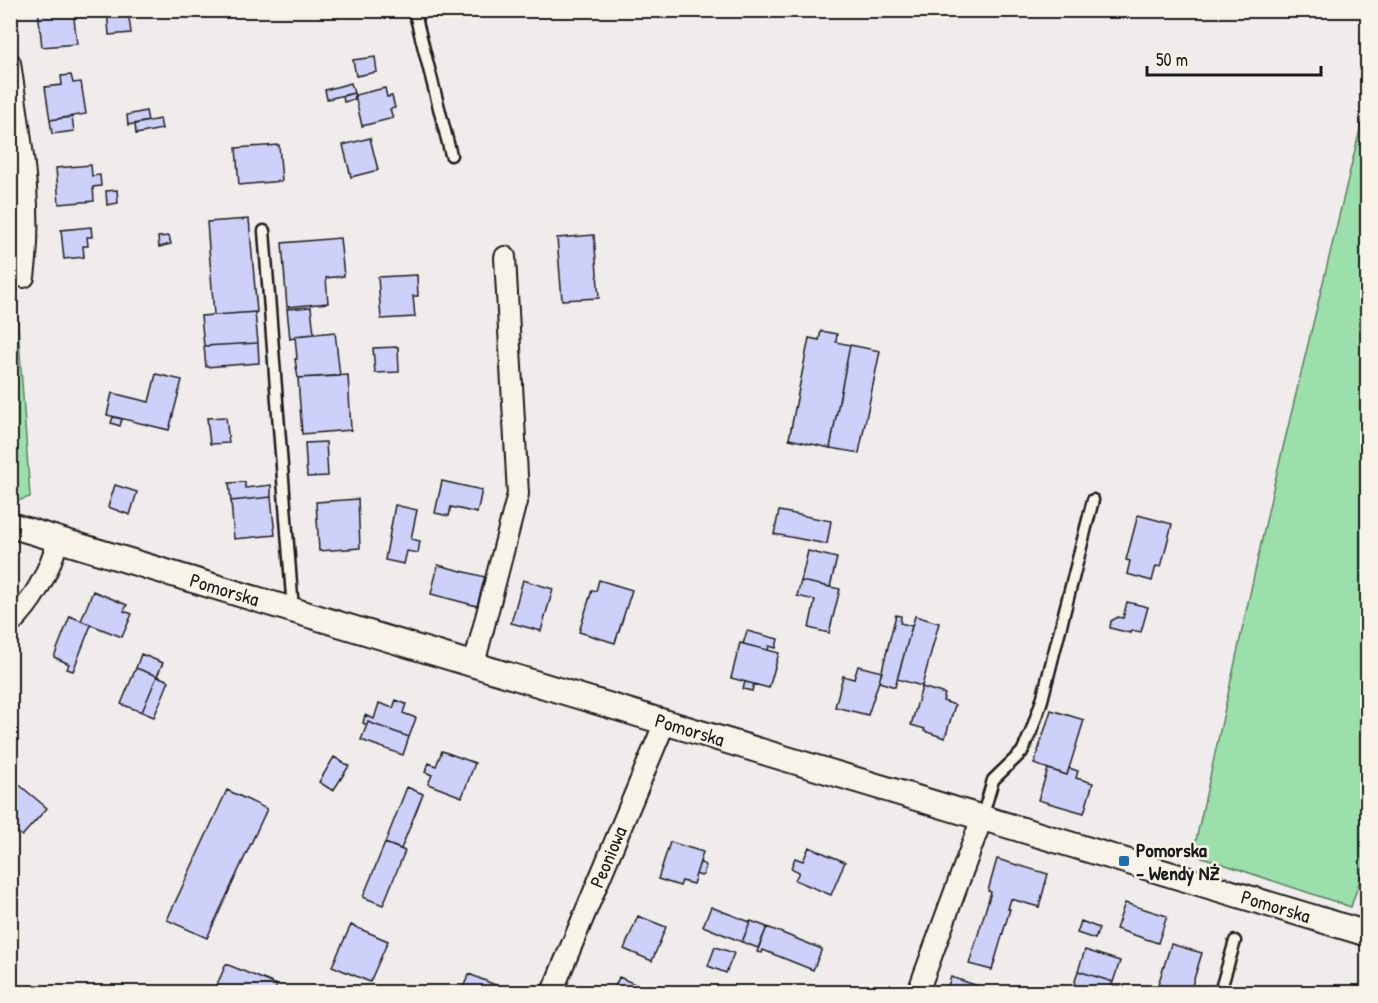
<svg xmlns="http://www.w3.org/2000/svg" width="1378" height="1003" viewBox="0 0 1378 1003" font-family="'Patrick Hand',sans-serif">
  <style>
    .green { fill: #9bdfab; stroke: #5c7e64; stroke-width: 1.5 }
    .building { fill: #cdd0f9; stroke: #1c1c1c; stroke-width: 1.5 }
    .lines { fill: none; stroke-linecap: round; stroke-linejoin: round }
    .service-casing { stroke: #1c1c1c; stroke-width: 15 }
    .minor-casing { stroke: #1c1c1c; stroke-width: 24 }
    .tertiary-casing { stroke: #1c1c1c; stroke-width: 28 }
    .service { stroke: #f7f3e8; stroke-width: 10 }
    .minor { stroke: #f7f3e8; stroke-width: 20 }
    .tertiary { stroke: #f7f3e8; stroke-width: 24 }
    .poi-dot { fill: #1f6fb2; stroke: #f7f3e8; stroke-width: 2 }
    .labels { text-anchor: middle; stroke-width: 5; stroke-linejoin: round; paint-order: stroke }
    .street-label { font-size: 20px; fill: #1c1c1c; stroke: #f7f3e8 }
    .poi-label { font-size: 20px; font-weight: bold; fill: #1c1c1c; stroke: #f7f3e8; text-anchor: start }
  </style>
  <rect width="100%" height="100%" fill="#efeceb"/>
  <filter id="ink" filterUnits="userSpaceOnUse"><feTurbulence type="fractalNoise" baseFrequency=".0167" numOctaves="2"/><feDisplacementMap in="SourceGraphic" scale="12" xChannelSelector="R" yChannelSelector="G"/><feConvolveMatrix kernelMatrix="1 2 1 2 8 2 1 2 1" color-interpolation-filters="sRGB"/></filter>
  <g filter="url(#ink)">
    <path class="green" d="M1363 117H1367L1368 855 1351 907 1193 854 1273 489Z
      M11 296H16L30 497 11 503Z"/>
    <path class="building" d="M38 10H73L77 44 42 47Z
      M107 10H128L131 33 109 35Z
      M375 57 377 72 356 76 353 60Z
      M71 75 73 83 81 82 86 114 50 120 45 87 62 85 61 76Z
      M351 83 354 93 327 99 325 90Z
      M385 88 387 97 392 96 395 108 390 109 393 118 362 126 355 95Z
      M354 93 355 99 344 102 343 96Z
      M146 111 148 121 128 125 127 115Z
      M72 117 74 131 52 134 50 120Z
      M160 119 162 129 136 134 135 124Z
      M370 138 378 170 351 177 343 145Z
      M279 145 282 181 239 185 236 148Z
      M91 165 92 176 100 175 101 186 93 187 94 201 59 204 56 168Z
      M117 190 118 203 107 205 106 191Z
      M249 219 257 312 214 315 207 222Z
      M91 227 92 237H87L88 246H83L84 257 64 259 61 230Z
      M594 235 599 298 562 300 557 238Z
      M169 236 171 244 159 247 158 237Z
      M340 238 344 276 326 278 328 303 287 307 282 243Z
      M417 275 418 296H413L415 317 381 319 378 277Z
      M311 307 314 334 295 336V338L290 339 287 309Z
      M255 312 258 343 204 346 201 316Z
      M821 331 837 334 836 342 850 345 830 448 789 439 809 338 819 340Z
      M335 332 340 376 298 378 295 359H297L295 336Z
      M258 343 259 363 206 367 204 346Z
      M850 345 880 351 859 453 830 448Z
      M398 347 399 372 375 373 373 348Z
      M156 374 182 380 169 430 107 415 112 393 149 402Z
      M348 375 351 430 302 434 298 378Z
      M113 417 122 419 120 426 111 423Z
      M226 417 229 443 210 444 207 418Z
      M326 442 328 476 307 477 305 443Z
      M442 481 482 490 477 513 451 507 449 516 435 513Z
      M245 482V488L271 485V497L231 501 229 483Z
      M115 485 137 492 130 515 108 507Z
      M271 497 275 535 234 539 231 501Z
      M358 499 360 548 319 551 316 502Z
      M395 505 417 510 411 539 420 541 418 553 407 551 404 564 385 560Z
      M779 511 831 521 827 544 774 534Z
      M1138 515 1172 524 1161 567 1156 566 1152 581 1127 574 1130 561 1126 560Z
      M808 551 837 558 830 587 801 581Z
      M438 565 485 577 477 606 431 594Z
      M523 580 553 589 541 631 511 623Z
      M599 580 632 590 615 643 579 632 592 590 596 591Z
      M801 581 840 589 829 633 809 628 815 600 797 596Z
      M93 591 127 605 124 611 132 614 122 637 81 621Z
      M1127 602 1148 607 1141 632 1131 630 1130 633 1110 628 1111 621 1118 617 1123 618Z
      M896 615 901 616 900 623 912 626 895 687 879 682Z
      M70 616 91 625 73 671 67 669 69 664 54 657Z
      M915 616 939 623 922 686 897 679Z
      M747 631 778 639 776 648 769 646 768 650 743 644Z
      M740 643 779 653 769 688 731 678Z
      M141 654 163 663 157 676 136 668Z
      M858 666 882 672 868 715 835 707 843 676 854 679Z
      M136 668 157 676 142 712 121 704Z
      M157 676 169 681 154 717 142 712Z
      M745 682 754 684 752 691 743 689Z
      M922 687 945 694 943 701 955 705 945 738 924 731 925 729 911 725Z
      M396 700 406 704 403 713 416 718 409 737 368 722 367 725 363 723 365 715 374 719 379 703 393 708Z
      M1051 710 1084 720 1067 775 1034 764Z
      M368 722 409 737 403 755 361 740Z
      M442 751 475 763 462 797 428 784 432 775 425 772 429 763 436 766Z
      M334 757 349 766 333 791 319 782Z
      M1069 768 1078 771 1076 778 1093 783 1084 813 1038 800 1048 769 1067 775Z
      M11 778 47 808 22 836 17 832 10 840Z
      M407 787 423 794 401 849 385 843Z
      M227 790 267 809 207 938 167 920Z
      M670 842 703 852 693 884 682 881 680 886 658 879Z
      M385 843 405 851 383 905 363 897Z
      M809 847 845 862 831 895 795 880 799 872 791 868 795 858 803 861Z
      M997 859 1048 874 1039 907 1011 899 1008 909H1010L992 970 969 964 991 892 988 891Z
      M700 862 706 866 703 875 701 876 696 874Z
      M1125 903 1167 916 1158 943 1116 929Z
      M711 907 750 922 742 942 703 926Z
      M638 916 666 927 652 961 624 949Z
      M751 921 767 927 758 948 742 942Z
      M1081 921 1099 928 1095 939 1077 933Z
      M351 925 388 941 370 982 332 966Z
      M767 927 822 949 813 970 763 950 762 953 757 952Z
      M1171 944 1202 953 1190 992H1172L1157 988Z
      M715 947 734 953 726 973 708 966Z
      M1085 950 1120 961 1113 982 1078 971Z
      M226 964 277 985 274 992H214Z
      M1078 971 1113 982 1108 992H1072Z
      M469 974 500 987 498 992H461Z
      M619 977 644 988 642 992H613Z
      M951 977 978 986 976 992H946Z
      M1314 985 1339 992H1312Z"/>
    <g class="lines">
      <g class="service-casing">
        <path id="service" d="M414 10 451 155
          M264 231 293 610
          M982 818 993 780 1022 752 1031 732 1042 700 1093 500
          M1220 992 1235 941"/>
      </g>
      <g class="minor-casing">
        <path id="minor" d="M10 63C20 134 34 206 24 277
          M10 624C35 600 49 572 58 540
          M474 664 518 494 505 257
          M552 992 665 722
          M918 992 982 818"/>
      </g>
      <g class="tertiary-casing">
        <g id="tertiary">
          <path id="s1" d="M10 525 1368 934"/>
        </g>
      </g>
      <use href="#service" class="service"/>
      <use href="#minor" class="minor"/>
      <use href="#tertiary" class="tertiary"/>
    </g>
  </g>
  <rect class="poi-dot" x="1118" y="855" width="12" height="12" rx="3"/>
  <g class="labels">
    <g class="street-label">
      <text dy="7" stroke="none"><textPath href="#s1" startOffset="224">Pomorska</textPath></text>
      <text dy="7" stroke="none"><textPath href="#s1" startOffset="710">Pomorska</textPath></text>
      <text transform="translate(608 857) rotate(-67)" y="7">Peoniowa</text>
      <text dy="7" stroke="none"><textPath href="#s1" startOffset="1322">Pomorska</textPath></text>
    </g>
    <g class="poi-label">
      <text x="1136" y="857">Pomorska<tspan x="1136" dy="23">- Wendy NŻ</tspan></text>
    </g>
  </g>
  <rect width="1378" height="1003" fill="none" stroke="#f7f3e8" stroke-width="36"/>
  <rect x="18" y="18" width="1342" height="967" fill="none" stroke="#1c1c1c" stroke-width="2" filter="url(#ink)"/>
  <path d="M1147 66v9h174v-9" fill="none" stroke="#1c1c1c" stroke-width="3"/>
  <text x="1156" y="66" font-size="18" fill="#1c1c1c" stroke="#f7f3e8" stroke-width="4.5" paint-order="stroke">50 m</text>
</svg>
